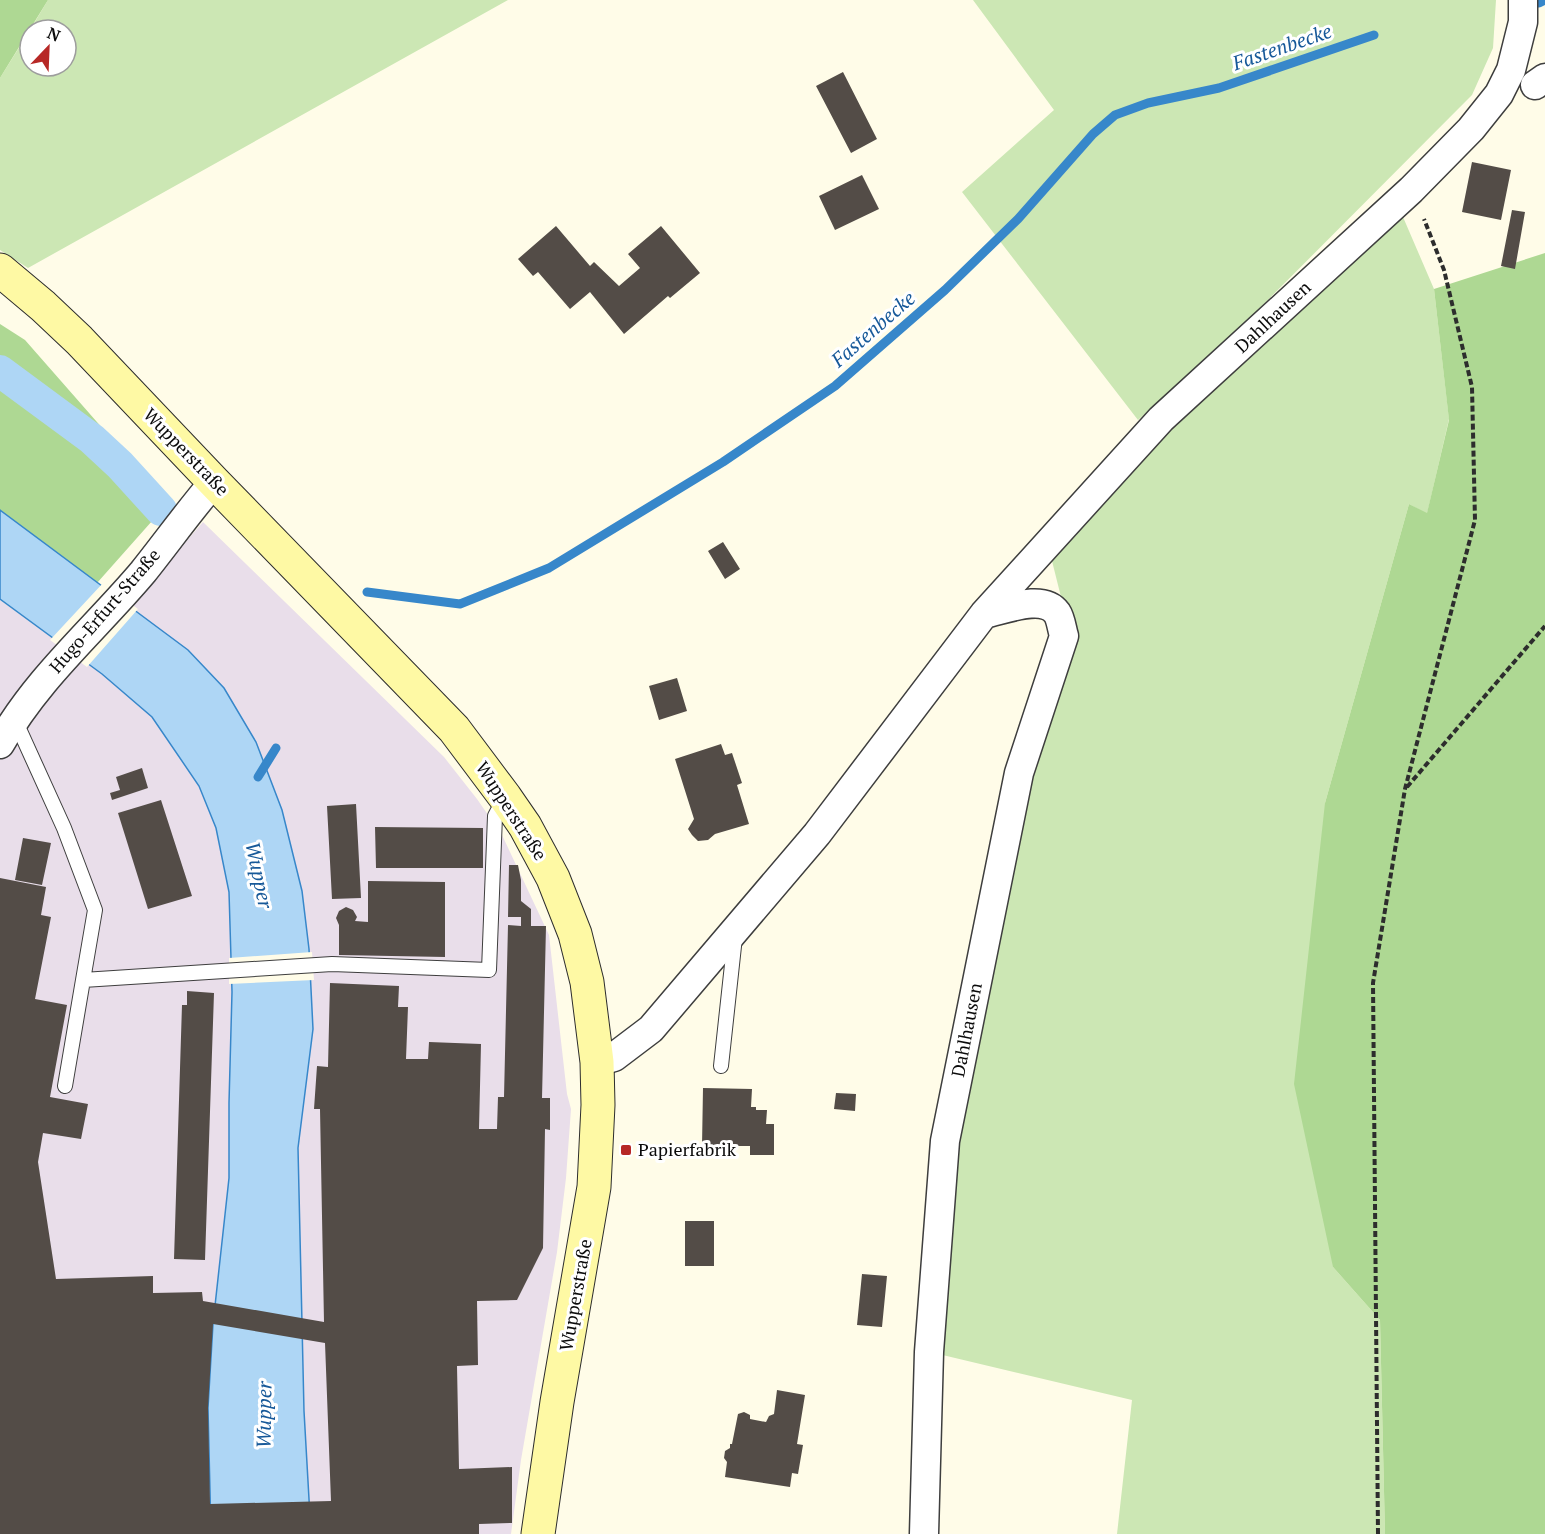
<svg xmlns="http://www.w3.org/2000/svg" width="1545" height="1534" viewBox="0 0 1545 1534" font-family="'PT Serif',serif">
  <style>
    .industrial { fill: #e9deea }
    .green { fill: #cce7b4 }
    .forest { fill: #aed893 }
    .water { fill: #aed6f5; stroke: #3787ca; stroke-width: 1.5 }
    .pier { fill: #fffce8 }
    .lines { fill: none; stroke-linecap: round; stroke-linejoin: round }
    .stream { stroke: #3787ca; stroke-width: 9 }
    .canal { stroke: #aed6f5; stroke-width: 32 }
    .building { fill: #534c47; fill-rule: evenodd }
    .lane-casing { stroke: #3e3e3e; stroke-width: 16 }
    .street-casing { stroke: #3e3e3e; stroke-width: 31 }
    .secondary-casing { stroke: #2d2d2d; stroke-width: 35 }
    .path { stroke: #2d2d2d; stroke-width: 4; stroke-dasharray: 6 3; stroke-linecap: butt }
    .lane { stroke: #fff; stroke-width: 14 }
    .street { stroke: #fff; stroke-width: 28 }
    .secondary { stroke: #fef9a4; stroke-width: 33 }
    .poi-dot { fill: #b72826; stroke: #fff; stroke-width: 2 }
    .labels { text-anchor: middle; stroke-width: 6; stroke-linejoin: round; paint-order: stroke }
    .street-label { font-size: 18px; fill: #0b0b0b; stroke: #fff }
    .poi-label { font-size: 18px; fill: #0b0b0b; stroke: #fff; text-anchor: start }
    .water-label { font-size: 20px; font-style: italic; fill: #175999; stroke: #fff }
  </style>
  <rect width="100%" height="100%" fill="#fffce8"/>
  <path class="industrial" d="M203 522 444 757 477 799 502 835 549 935 567 1094 571 1109 566 1178 557 1252 521 1460 511 1534H0V600L83 660Z"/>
  <path class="green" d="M48 0H508L28 268 0 250V78L30 30V66H66V30H30Z
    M973 0H1496L1493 48 1472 95 1225 343 1138 420 962 192 1054 110Z
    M1403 217 1434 289 1449 419 1427 514 1409 504 1325 803 1333 1267 1380 1320 1385 1534H1117L1132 1400 930 1352 948 1135 1022 776 1070 633 1049 549 1155 445Z"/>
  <path class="forest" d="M0 0H48L0 78Z
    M1545 253V1534H1385L1380 1320 1333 1267 1294 1084 1325 803 1409 504 1427 513 1449 420 1434 289Z
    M0 324 25 340 168 503 97 583 0 510Z"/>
  <path class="water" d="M0 510 188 650 224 688 256 742 282 810 302 891 309 949 313 1029 298 1148 304 1411 311 1534H211L208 1408 213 1324 229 1178V1103L232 992 229 892 216 828 199 786 152 717 102 674 0 599Z"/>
  <path class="pier" d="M103 583 138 609 87 667 50 640Z
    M312 952 314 980 229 984V958Z"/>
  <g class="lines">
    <path class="stream" d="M1539 3 1545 0
      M367 592 460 604 549 568 723 462 835 386 945 290 1018 219 1093 134 1115 115 1148 103 1219 88 1374 35
      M258 777 276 748"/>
    <path class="canal" d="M0 371 92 439 120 465 161 510"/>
  </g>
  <path class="building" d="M843 72 877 139 851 153 816 86Z
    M1472 162 1511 170 1501 220 1462 212Z
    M862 175 879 209 835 230 819 196Z
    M1512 210 1525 212 1515 269 1501 266Z
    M556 226 590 266 594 262 619 286 640 268 628 254 661 226 700 273 670 298 668 296 624 334 590 292 570 309 538 272 533 276 518 259Z
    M723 542 740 569 725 579 708 551Z
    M677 678 687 711 659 720 649 686Z
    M721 744 725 755 732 753 742 783 737 785 749 824 715 834 708 840 698 841 692 835 688 829 694 819 675 759Z
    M142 768 148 788 112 800 110 793 120 790 116 777Z
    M161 800 192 896 148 909 118 813Z
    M356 804 361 898 332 899 327 806Z
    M375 827 483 828V868H376Z
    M23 838 51 843 42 885 15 880Z
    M509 865H518L521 880V901L531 909V926H546L542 1098H550V1130L545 1129 543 1248 517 1300 477 1301 478 1365 457 1366 459 1469 512 1467V1523L479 1524V1534H0V878L46 887 41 915 51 917 35 999 67 1005 50 1097 88 1104 81 1139 43 1133 38 1162 56 1279 153 1276V1293L202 1292 203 1301 324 1322 320 1109H314L317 1066 328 1067 330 983 399 986 398 1007H408L406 1059H428L429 1042 481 1044 479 1129H497L498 1097H504L508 925 521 926V917H508ZM213 1324 325 1343 331 1501 210 1504 208 1408Z
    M368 881 445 882V957L339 955V925L336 918 339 911 346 907 353 910 357 917 355 921 368 922Z
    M187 991 214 993 205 1260 174 1259 182 1005H187Z
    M703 1088 752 1089 751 1107H756V1110H767L766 1124H774V1155H750V1146H702Z
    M836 1093 856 1094 855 1111 834 1109Z
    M685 1221H714V1266H685Z
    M862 1274 887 1276 882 1327 857 1325Z
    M777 1390 805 1395 797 1444 803 1445 798 1474 792 1473 790 1487 725 1477 727 1462 724 1458 725 1451 730 1448V1444H732L738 1414 744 1412 750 1415V1419L766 1422 769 1416 774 1414Z"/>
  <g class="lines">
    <g class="lane-casing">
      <path id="lane" d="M15 720 64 828 95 910 83 980 332 964 489 970 495 816 505 797
        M721 1066 735 937
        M65 1086 83 980"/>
    </g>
    <g class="street-casing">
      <path id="street" d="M1535 85 1545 78
        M0 744C37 678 95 629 143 572 167 542 189 511 214 482
        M597 1062 614 1057 651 1029 817 834 984 614 1161 419 1411 190 1471 129 1499 94 1511 70 1523 22V0
        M924 1534 929 1352 945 1141 1019 773 1064 636C1062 630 1061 619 1057 613 1043 593 1004 610 984 614"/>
    </g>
    <g class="secondary-casing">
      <path id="secondary" d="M0 270 43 306 79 340 214 482 454 729 505 797 525 826 553 878 575 934 587 982 597 1062 598 1105 594 1187 557 1402 538 1534"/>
    </g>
    <path class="path" d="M1407 787 1545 626
      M1378 1534 1373 983 1405 789 1475 520 1472 387 1444 270 1424 219"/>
    <use href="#lane" class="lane"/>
    <use href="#street" class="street"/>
    <use href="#secondary" class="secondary"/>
  </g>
  <rect class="poi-dot" x="620" y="1144" width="12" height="12" rx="3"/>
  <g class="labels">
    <g class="street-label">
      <text transform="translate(1273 317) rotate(-43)" y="6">Dahlhausen</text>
      <text transform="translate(186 452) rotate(46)" y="6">Wupperstraße</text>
      <text transform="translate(105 611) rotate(-49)" y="6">Hugo-Erfurt-Straße</text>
      <text transform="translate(511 811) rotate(57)" y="6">Wupperstraße</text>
      <text transform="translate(967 1030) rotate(-79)" y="6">Dahlhausen</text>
      <text transform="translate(576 1295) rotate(-80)" y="6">Wupperstraße</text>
    </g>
    <g class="poi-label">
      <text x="638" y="1156">Papierfabrik</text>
    </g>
    <g class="water-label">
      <text transform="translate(1282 47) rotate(-19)" y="7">Fastenbecke</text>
      <text transform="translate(873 329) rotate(-41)" y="7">Fastenbecke</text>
      <text transform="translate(259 875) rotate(78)" y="7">Wupper</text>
      <text transform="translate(264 1415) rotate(-89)" y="7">Wupper</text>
    </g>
  </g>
  <g transform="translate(48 48) rotate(23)"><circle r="28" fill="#ffffff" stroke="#9d9d9d" stroke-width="1.5"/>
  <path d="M0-4.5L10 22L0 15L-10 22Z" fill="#b72826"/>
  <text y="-9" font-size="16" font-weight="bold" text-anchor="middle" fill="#0b0b0b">N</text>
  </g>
</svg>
